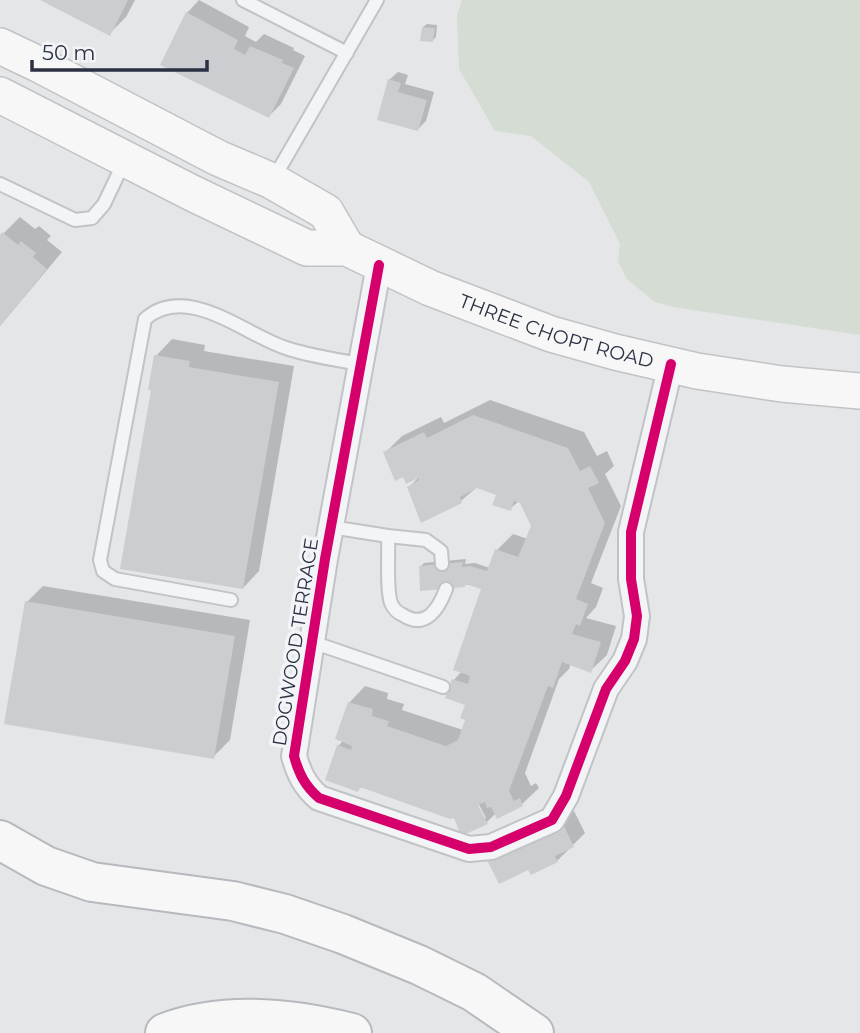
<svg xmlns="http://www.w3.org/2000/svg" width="860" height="1033" viewBox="0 0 860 1033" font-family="Montserrat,sans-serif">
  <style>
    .green { fill: #d4dcd4 }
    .shadow { fill: #0003; fill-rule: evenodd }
    .building { fill: #cbcdd0 }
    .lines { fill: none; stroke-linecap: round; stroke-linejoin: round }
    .lane-casing { stroke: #c1c3c6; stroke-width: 16 }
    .street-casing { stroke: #c1c3c6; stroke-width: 28 }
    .secondary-casing { stroke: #c1c3c6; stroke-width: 38 }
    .highway-casing { stroke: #b6b9bd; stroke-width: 42 }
    .lane { stroke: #f3f4f5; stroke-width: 12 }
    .street { stroke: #f3f4f5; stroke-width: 24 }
    .secondary { stroke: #f7f7f7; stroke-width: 35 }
    .highway { stroke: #f7f7f7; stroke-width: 38 }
    .cycleway-casing { stroke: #f2f4f7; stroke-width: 15 }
    .cycleway { stroke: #d6006c; stroke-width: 10 }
    .labels { text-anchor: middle; stroke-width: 7; stroke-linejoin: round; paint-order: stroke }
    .street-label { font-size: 19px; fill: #2b3142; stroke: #f2f4f7 }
  </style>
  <rect width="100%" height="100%" fill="#e4e6e8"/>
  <path class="green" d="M462 0H860V335L673 307 655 302 627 279 618 261 620 244 589 182 531 136 495 131 459 69 457 15Z"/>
  <path class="shadow" d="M44 0H135L126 17 110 33Z
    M199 0 249 27 245 36 256 42 264 34 294 48 293 50 305 56 281 104 269 116 187 13Z
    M427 24 437 25 436 37 433 40 423 27Z
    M398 72 408 75 405 84 434 92 426 121 418 129 389 80Z
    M20 217 35 229 39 226 51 236 47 240 62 252 0 326V237Z
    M172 339 205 345 204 351 294 366 259 571 243 588 156 356Z
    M490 400 584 432 597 456 607 451 614 466 605 474 621 506 591 583 603 588 596 607 586 618 616 626 607 655 590 671 571 663 569 669 559 679 525 773 531 786 536 783 539 788 522 804 496 813 487 822 455 816 362 786 358 790 338 746 343 741 349 703 365 686 388 693 387 699 404 704 402 710 463 730 467 718V704L454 680 462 671 485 582 420 567 424 563 466 559 465 564 475 563 490 568 497 550 513 534 528 539 533 526 519 501 510 509 498 494 477 487 461 501 409 487 419 477 404 475 385 453 402 436 441 417 444 423ZM475 797 486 818H482Z
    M43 586 250 620 230 740 213 757 27 602Z
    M574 811 585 833 557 861 501 846Z"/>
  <path class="building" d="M40 0H128L110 36Z
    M186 12 238 40 234 49 245 55 250 46 283 60 282 63 294 68 269 118 160 65Z
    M422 27 435 28 433 42 420 41Z
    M388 79 401 83 398 92 427 100 418 131 377 120Z
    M2 232 18 245 21 241 36 253 33 257 47 269 0 326V235Z
    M154 355 190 361 189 367 279 382 243 589 120 569 151 390H148Z
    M473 415 568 448 580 471 590 466 599 483 588 488 605 523 576 599 588 604 580 626 576 624 572 634 601 642 591 673 562 662 553 688 548 686 509 791 514 801 520 798 523 806 497 819 491 807 487 808 485 802 478 805 488 824 461 836 454 818 450 819 360 787 358 792 325 780 337 745 351 750 352 746 335 739 348 702 373 709 372 716 389 721 387 726 446 746 458 740 465 720 460 718 465 705 445 698 452 679 468 684 470 676 453 670 481 589 469 585H465V587L420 591 419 566 463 562 462 567 470 566 487 571 495 549 518 557 531 526 520 503 514 501 511 511 492 505 496 495 477 488 460 497 462 503 421 523 407 487 419 480 418 478 406 484 403 477 395 481 383 452 424 432 427 438Z
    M25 601 235 636 214 759 4 724Z
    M562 822 574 847 555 856 558 862 531 875 528 870 499 884 486 858Z"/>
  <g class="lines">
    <g class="lane-casing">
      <path id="lane" d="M243 0 347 53
        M274 178 377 0
        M0 184 75 220 92 218 104 204 124 162
        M331 527 388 536
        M442 564 441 551 426 540 388 536C389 552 386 590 391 603 393 608 398 613 403 615 426 630 439 608 446 589
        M231 600 115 579 103 571 100 560 145 319C187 282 245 335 286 348 310 356 336 360 361 364
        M312 642 443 687"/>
    </g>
    <g class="street-casing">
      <path id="street" d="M379 265 325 559 294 756C299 774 305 786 319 798L469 849 491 847 552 820 566 796 606 689 625 661 634 639 637 616 631 579V532L671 364"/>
    </g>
    <g class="secondary-casing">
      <g id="secondary">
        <path d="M0 46 38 64 218 158 272 181 326 212 347 248"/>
        <path id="s1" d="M0 95 192 193 307 248H347L430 288 551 334 615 352 697 371 782 384 860 391"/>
      </g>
    </g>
    <g class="highway-casing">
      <path id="highway" d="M0 840 46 866 92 882 233 901 285 914 343 934 419 965 474 992 534 1033
        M165 1033C224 1010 292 1018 352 1033"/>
    </g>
    <use href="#lane" class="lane"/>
    <use href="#street" class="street"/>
    <use href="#secondary" class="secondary"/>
    <use href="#highway" class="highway"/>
    <g class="cycleway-casing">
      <path id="cycleway" d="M379 265 325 559 294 756C299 774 305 786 319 798L469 849 491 847 552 820 566 796 606 689 625 661 634 639 637 616 631 579V532L671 364"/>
    </g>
    <use href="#cycleway" class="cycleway"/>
  </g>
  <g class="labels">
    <g class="street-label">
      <text dy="7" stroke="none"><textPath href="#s1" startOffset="609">THREE CHOPT ROAD</textPath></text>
      <text transform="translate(295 642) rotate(-81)" y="7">DOGWOOD TERRACE</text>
    </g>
  </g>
  <path d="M32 60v10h175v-10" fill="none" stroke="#2b3142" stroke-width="3.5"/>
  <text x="42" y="60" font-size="21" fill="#2b3142" stroke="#f2f4f7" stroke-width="5" paint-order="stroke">50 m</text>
</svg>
